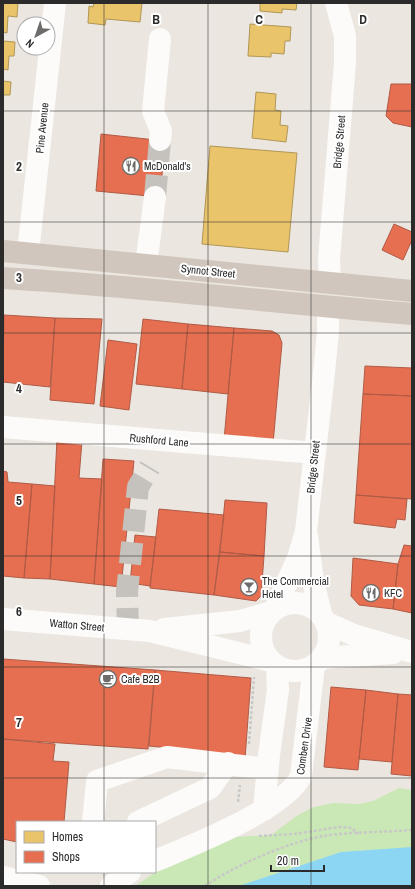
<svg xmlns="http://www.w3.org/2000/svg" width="415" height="889" viewBox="0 0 415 889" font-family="'Archivo Narrow',sans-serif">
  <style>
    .green { fill: #cae8b6 }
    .water { fill: #8dd6f3 }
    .homes { fill: #e9c46a; stroke: #b09657 }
    .shops { fill: #e76f51; stroke: #af5b46 }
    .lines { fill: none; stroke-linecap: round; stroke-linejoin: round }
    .minor-tunnel { stroke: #c5c1bc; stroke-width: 22; stroke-dasharray: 22 11; stroke-linecap: butt }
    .path { stroke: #c8c8c7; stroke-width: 2.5; stroke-dasharray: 3 2; stroke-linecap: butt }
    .minor { stroke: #fcfbfa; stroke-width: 22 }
    .highway { stroke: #d0c6bd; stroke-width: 22 }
    .grid { fill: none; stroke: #2b2b2b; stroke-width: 1; stroke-opacity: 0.55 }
    .labels { text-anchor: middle; stroke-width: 4; stroke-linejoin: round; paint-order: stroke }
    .street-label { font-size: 11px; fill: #2b2b2b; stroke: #fff }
    .poi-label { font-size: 11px; fill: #2b2b2b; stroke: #fff; text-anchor: start }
    .grid-label { font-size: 13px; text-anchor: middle; font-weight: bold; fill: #2b2b2b; stroke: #fff; stroke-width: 4; stroke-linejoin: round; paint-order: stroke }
  </style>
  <rect width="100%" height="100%" fill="#ebe6e0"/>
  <path class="green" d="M399 788 412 790V886H135L159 870 235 837 271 835 298 815 314 807 333 803 359 804 373 801Z"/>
  <path class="water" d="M412 847V886H239L341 852Z"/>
  <path class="homes" d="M3 3H18L17 17 8 16 7 33 3 32Z
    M94 3H142L140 22 106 19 105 25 88 23 89 6 93 7Z
    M260 3H297L296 10 282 9V13L260 11Z
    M250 24 291 27 290 41H285L284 54 271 53V57L248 56Z
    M3 41 15 42 14 56H9L8 70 3 69Z
    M3 81 11 82 10 95H3Z
    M256 92 276 94 275 110 281 111 280 125 288 126 286 142 252 138Z
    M210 146 297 153 288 252 202 244Z"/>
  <path class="shops" d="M391 84H412V127L393 123 386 116Z
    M101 134 165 141 160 197 96 191Z
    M394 224 412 232V240L403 260 382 250Z
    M4 315 55 318 50 387 3 382Z
    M55 318 102 319 94 404 50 400Z
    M143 319 188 324 182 389 136 384Z
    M188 324 234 328 228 394 182 389Z
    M234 328 272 331 279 335 282 343 273 444 224 440Z
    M108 340 137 344 129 410 100 406Z
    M365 366 412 368V396L363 394Z
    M363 394 412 396V499L356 495Z
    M57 439 82 441 79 478 102 479 94 584 50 579Z
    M103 459 134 461 121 587 94 584Z
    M3 471 7 472 8 482 32 484 24 578 3 576Z
    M32 484 55 486 50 579 24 578Z
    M356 495 407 499 405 520 397 519 395 528 354 523Z
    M225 500 267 503 264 556 220 552Z
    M159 509 224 515 214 595 150 588Z
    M135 535 156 537 150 586 130 583Z
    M404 545 412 546V613L393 609 398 564Z
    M220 552 264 556 261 596 256 601 214 595Z
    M353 558 398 564 393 609 359 605 351 596Z
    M3 659 155 670 148 749 3 739Z
    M155 670 251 678 245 759 213 752 149 746Z
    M331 687 366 690 358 770 324 767Z
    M366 690 398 694 392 762 359 759Z
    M398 694 412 695V776L391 774Z
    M3 739 55 744 53 761 69 762 64 822H17V842L3 839Z"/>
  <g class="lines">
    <path class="minor-tunnel" d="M155 197 160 140
      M128 630 127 592 138 487 150 467"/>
    <path class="path" d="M249 744 254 677
      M238 802 240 785
      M259 836 294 834 339 827 352 828 358 834
      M205 886C235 865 293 840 329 835 356 832 385 832 412 830"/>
    <path class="minor" d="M160 39 153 111 161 131 160 140
      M28 253 55 3
      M146 265 155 197
      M330 283 329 259 345 63V36L336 3
      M3 427 315 453
      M307 536 313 581 321 614
      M261 637a34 34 0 1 1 68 0a34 34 0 1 1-68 0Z
      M275 609 298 558 306 531 323 382 328 332V308
      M3 619 150 631 271 661
      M327 623 354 635 412 652
      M164 629 240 621 271 612
      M322 658 393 653
      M264 810 269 755 278 690 277 666
      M93 822 97 781 167 757 267 769
      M138 822 210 788 228 763
      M155 861C190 846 286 809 301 776L314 665
      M3 877 39 886
      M111 886 130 872"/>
    <path class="highway" d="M3 251 412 291
      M3 278C140 286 276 303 412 314"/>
  </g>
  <path class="grid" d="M104 3V822M208 3V886M311 3V886M3 111H412M3 222H412M3 333H412M3 444H412M3 556H412M3 667H412M3 778H412M104 872V886"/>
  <defs>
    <g id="restaurant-ring" transform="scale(0.9)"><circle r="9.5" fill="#fff" stroke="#6e6c6a" stroke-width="1.5"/><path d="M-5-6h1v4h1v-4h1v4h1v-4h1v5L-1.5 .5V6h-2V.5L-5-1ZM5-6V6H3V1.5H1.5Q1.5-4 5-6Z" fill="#6e6c6a"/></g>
    <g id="bar-ring" transform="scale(0.9)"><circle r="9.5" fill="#fff" stroke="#6e6c6a" stroke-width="1.5"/><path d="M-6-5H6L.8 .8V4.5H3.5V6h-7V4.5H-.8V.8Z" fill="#6e6c6a"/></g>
    <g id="cafe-ring" transform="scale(0.9)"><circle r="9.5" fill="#fff" stroke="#6e6c6a" stroke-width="1.5"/><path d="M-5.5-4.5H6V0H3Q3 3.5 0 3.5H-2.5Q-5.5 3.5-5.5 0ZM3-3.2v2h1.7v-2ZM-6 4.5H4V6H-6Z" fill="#6e6c6a"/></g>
  </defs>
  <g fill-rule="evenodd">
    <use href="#restaurant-ring" x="131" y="166"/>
    <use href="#bar-ring" x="249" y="587"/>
    <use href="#restaurant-ring" x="371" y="593"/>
    <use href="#cafe-ring" x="108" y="679"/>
  </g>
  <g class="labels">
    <g class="street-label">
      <text transform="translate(42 128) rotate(-84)" y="4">Pine Avenue</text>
      <text transform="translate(339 142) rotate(-85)" y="4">Bridge Street</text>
      <text transform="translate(208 271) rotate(6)" y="4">Synnot Street</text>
      <text transform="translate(159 440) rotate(5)" y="4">Rushford Lane</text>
      <text transform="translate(313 467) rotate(-84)" y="4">Bridge Street</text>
      <text transform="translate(77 625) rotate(5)" y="4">Watton Street</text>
      <text transform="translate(304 746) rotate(-82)" y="4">Comben Drive</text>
    </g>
    <g class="poi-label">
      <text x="144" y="170">McDonald's</text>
      <text x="262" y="585">The Commercial<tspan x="262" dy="13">Hotel</tspan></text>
      <text x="384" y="597">KFC</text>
      <text x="121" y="683">Cafe B2B</text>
    </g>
  </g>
  <g class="grid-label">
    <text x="156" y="24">B</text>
    <text x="259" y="24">C</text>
    <text x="363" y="24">D</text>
    <text x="19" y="171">2</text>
    <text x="19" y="282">3</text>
    <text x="19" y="393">4</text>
    <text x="19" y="505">5</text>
    <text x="19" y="616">6</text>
    <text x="19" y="727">7</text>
  </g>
  <rect width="415" height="889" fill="none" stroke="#2b2b2b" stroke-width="8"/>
  <rect x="16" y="821" width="140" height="52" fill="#ffffff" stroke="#aaaaaa"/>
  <rect x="24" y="831" width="20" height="12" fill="#e9c46a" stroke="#aaaaaa"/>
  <text x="52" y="841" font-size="12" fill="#2b2b2b">Homes</text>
  <rect x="24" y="851" width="20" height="12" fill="#e76f51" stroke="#aaaaaa"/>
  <text x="52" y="861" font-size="12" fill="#2b2b2b">Shops</text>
  <g transform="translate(36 36) rotate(220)"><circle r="19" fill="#ffffff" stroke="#aaaaaa"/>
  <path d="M0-3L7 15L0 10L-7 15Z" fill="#6e6c6a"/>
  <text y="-6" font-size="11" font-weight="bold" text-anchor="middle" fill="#2b2b2b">N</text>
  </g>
  <path d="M271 865v6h53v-6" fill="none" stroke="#2b2b2b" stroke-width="2"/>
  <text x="277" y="865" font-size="12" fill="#2b2b2b" stroke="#ffffff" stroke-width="3" paint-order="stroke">20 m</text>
</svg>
